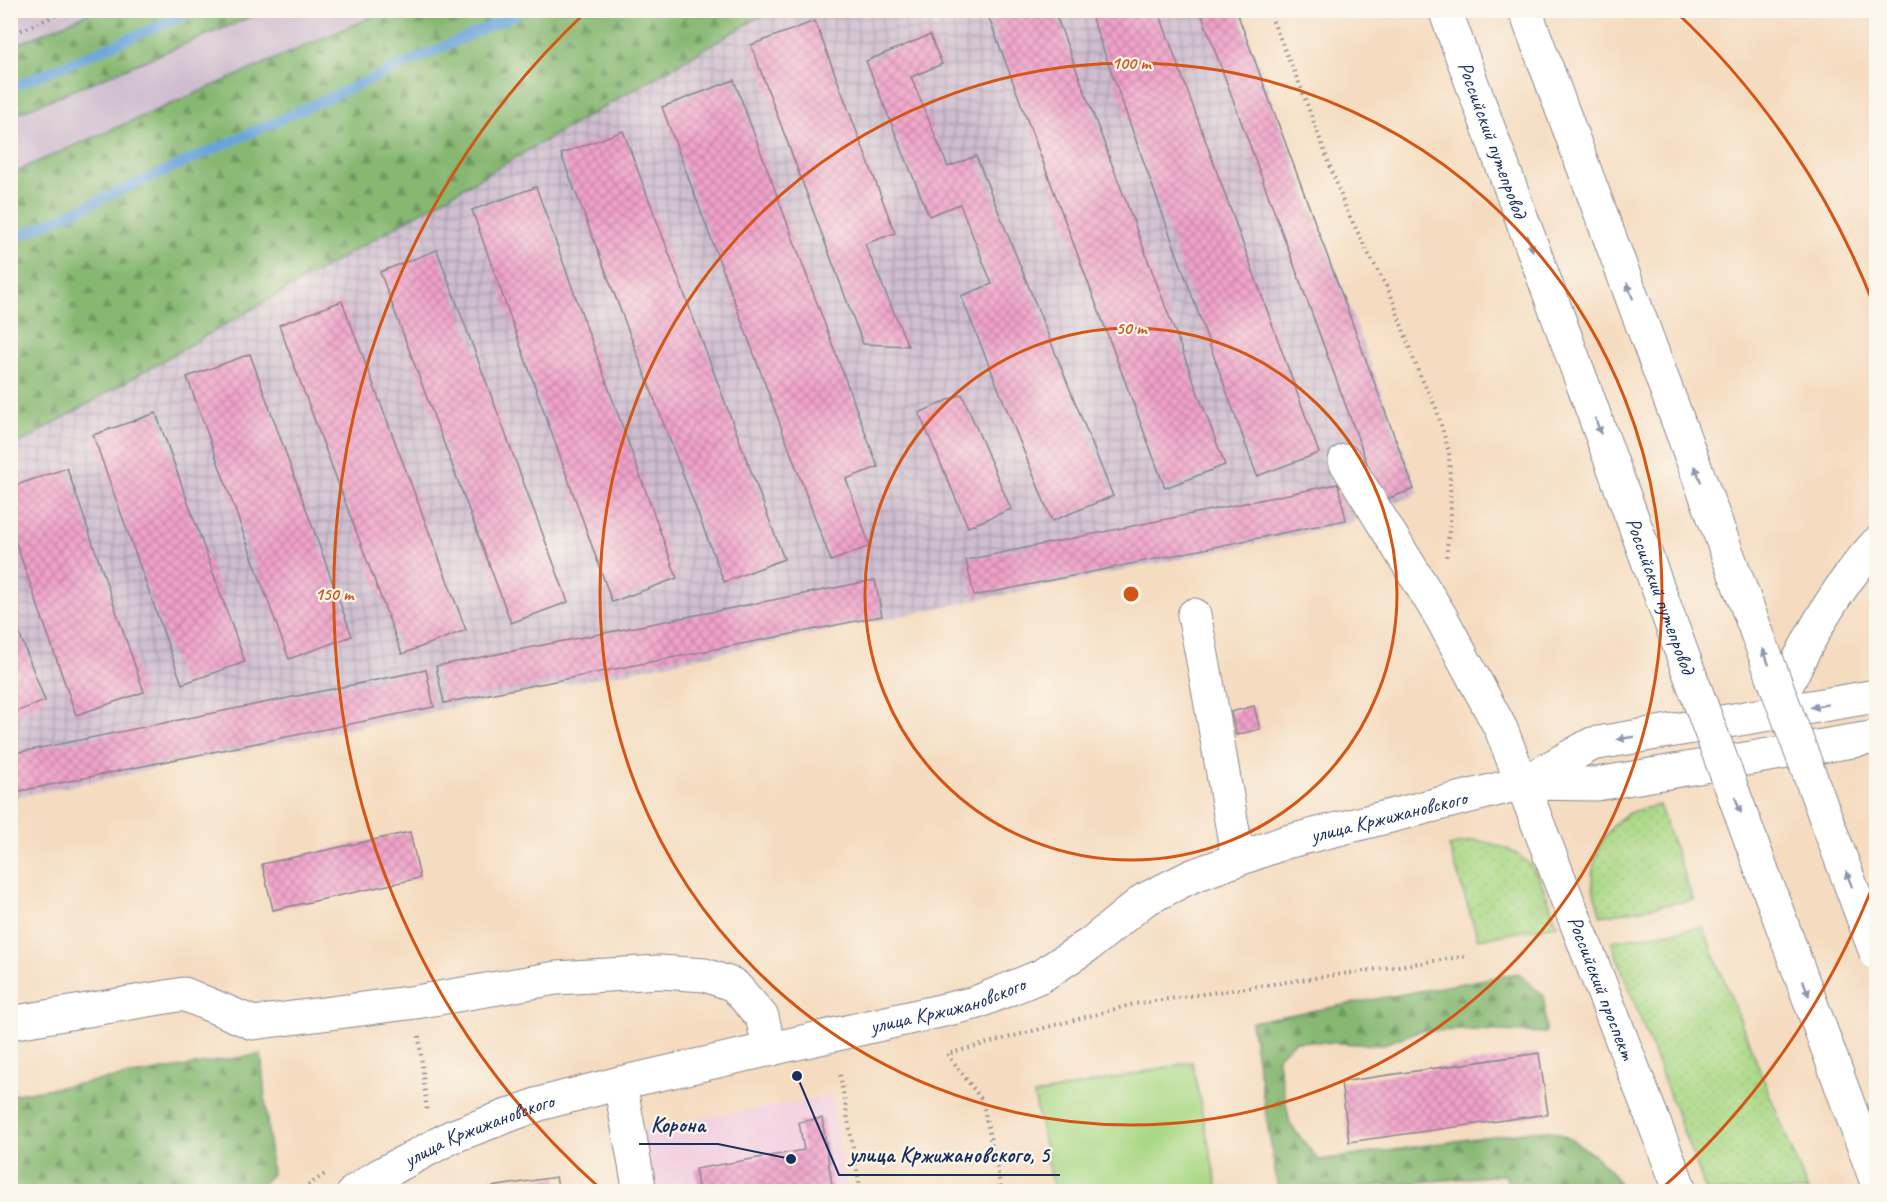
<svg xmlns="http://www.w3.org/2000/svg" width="1887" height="1202" viewBox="0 0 1887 1202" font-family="Caveat,sans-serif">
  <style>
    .built { fill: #f3cfe0 }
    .industrial { fill: url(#industrial-grid) }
    .railway { fill: #cfbdcf }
    .grass { fill: url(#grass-dots); stroke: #628472; stroke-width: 1.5 }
    .forest { fill: url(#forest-firs); stroke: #517468; stroke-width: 1.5 }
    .garden { fill: #aad885; stroke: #628472; stroke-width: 1.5 }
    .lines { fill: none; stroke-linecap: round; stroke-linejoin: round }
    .stream { stroke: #6aa4da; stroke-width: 10 }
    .building { fill: url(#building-cross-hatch) }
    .minor-casing { stroke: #88868f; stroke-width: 35 }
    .path { stroke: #88868f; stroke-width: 4; stroke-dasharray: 1.5 4.5; stroke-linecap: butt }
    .minor { stroke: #fff; stroke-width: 33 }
    .major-bridge-casing { stroke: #88868f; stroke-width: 35; stroke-linecap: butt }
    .major-bridge { stroke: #fff; stroke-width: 33 }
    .oneway { fill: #8d97ae }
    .ring { fill: none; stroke: #d45514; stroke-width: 3 }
    .labels { text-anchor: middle; stroke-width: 4.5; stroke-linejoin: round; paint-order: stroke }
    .street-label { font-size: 21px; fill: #1b2f5e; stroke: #fbf7ec }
    .centre { fill: #d45514; stroke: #fbf7ec; stroke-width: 3 }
    .ring-label { font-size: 18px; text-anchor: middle; font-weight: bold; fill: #d45514; stroke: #fbf7ec; stroke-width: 4.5; stroke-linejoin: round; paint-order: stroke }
    .leader { fill: none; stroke: #1b2f5e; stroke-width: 2 }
    .callout-dot { fill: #1b2f5e; stroke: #fbf7ec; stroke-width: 2 }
    .callout-label { font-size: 22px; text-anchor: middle; font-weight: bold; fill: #1b2f5e; stroke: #fbf7ec; stroke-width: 4.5; stroke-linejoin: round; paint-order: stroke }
  </style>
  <defs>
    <pattern id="industrial-grid" width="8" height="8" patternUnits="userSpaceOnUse" patternTransform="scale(1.5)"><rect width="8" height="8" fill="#cfbdcf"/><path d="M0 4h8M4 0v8" fill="none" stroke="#a79aab"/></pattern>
    <pattern id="grass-dots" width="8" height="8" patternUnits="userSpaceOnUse" patternTransform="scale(1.5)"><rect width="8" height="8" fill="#aad885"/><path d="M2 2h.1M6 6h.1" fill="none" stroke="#92ba75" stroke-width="1.8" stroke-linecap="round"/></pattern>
    <pattern id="forest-firs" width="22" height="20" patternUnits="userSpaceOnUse" patternTransform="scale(1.5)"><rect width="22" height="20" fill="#87b872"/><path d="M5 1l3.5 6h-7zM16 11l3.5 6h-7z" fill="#6e9661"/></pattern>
    <pattern id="building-cross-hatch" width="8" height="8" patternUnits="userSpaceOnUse" patternTransform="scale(1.5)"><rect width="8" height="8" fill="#f1a1c8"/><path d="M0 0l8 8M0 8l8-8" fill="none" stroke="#c284a6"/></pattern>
  </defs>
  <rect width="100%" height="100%" fill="#fbf7ec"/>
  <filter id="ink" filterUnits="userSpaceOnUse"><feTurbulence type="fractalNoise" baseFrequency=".0167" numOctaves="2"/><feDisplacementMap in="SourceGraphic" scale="12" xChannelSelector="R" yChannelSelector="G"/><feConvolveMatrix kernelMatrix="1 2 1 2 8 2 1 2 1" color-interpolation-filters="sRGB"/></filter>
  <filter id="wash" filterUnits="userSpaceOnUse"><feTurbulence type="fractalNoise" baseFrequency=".008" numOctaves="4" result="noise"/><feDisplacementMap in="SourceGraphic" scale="24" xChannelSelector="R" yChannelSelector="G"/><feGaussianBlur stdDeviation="1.35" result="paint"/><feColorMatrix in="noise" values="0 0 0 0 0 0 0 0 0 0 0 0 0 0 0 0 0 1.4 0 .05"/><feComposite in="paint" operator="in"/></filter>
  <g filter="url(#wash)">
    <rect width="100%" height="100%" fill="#f5dcc0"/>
    <path class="built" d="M831 1096 847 1191H624L614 1133Z"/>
    <path class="industrial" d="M1238 10 1419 493 1344 525 11 798 10 448 770 11Z"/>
    <path class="railway" d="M11 11H388L30 165 11 175Z"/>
    <path class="grass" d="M1659 805 1693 900 1601 916C1597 901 1590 885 1593 869 1596 849 1609 825 1627 814 1635 809 1649 808 1659 805Z
      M1475 840C1536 852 1538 872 1557 925L1478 939 1449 846Z
      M1703 927 1808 1191H1706L1611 941Z"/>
    <path class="forest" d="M388 10 770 11 11 448V175L30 165Z
      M94 11V10L265 11 11 116V47Z
      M1518 973 1544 996 1546 1033 1475 1030 1419 1031 1381 1045 1295 1041 1277 1057 1290 1124 1318 1160C1382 1153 1446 1141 1510 1134 1520 1133 1542 1128 1551 1131 1576 1138 1614 1167 1622 1191H1514L1504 1175 1350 1188 1278 1189 1251 1022Z
      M261 1054 272 1174 255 1191H11V1095Z"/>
    <path class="garden" d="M1192 1062 1218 1191H1054L1034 1095Z"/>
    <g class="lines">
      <path class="stream" d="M10 88 197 10
        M10 240 526 10"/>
    </g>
    <g id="blocks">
      <path class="building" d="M986 10H1054L1225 465 1165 488Z
        M1089 10H1158L1319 453 1257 476Z
        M1200 10H1236L1414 489 1381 501Z
        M815 21 895 233 865 244 908 346 863 344 751 45Z
        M930 35 942 64 911 77 948 167 976 156 1113 496 1052 521 961 296 992 284 960 204 929 216 866 61Z
        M734 80 878 467 846 479 870 546 831 561 662 107Z
        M623 131 784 559 724 582 561 154Z
        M536 187 677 578 612 602 472 210Z
        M437 250 568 602 511 623 380 272Z
        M342 301 466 630 402 654 279 325Z
        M250 354 352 636 289 659 187 377Z
        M962 394 1011 509 968 527 919 413Z
        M156 413 245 662 182 684 93 435Z
        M67 468 144 692 76 715 10 526V487Z
        M1338 484 1346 520 974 596 966 560Z
        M875 580 882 616 444 703 436 666Z
        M10 609 45 701 10 714Z
        M426 670 434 707 10 793V754Z
        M1254 706 1260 729 1236 735 1231 712Z
        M410 832 420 878 273 910 262 864Z
        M1539 1053 1548 1114 1349 1142 1341 1082Z
        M822 1118 833 1192H699L695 1169 804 1150 799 1122Z
        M556 1177 559 1192H472V1190Z"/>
    </g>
  </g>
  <g filter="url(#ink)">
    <use href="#blocks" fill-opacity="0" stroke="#88868f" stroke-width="1.5"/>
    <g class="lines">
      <g class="minor-casing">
        <g id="minor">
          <path id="s1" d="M1345 461 1441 617 1501 729 1681 1192"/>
          <path d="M1194 615C1211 696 1223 778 1238 859"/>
          <path d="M1774 714C1799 655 1832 591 1876 544"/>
          <path d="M1525 782 1592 744 1876 696"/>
          <path d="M10 1023 184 994 253 1023 416 1002 556 978 660 972 705 975 734 985 762 1017 770 1050"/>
          <path d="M620 1083 640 1192"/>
          <path id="s2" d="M354 1192 378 1176 451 1137 539 1104 620 1083 975 1003 1041 976 1090 944 1144 900 1192 876 1286 842 1523 783 1597 784 1876 737"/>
        </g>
      </g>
      <path class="path" d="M1268 10 1301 88 1346 209 1367 251 1391 295 1417 369 1436 408 1449 452 1451 512 1446 558
        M10 35 68 10
        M419 1036 427 1112
        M840 1075 861 1192
        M298 1192 325 1174
        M1002 1192 982 1100 947 1054 1134 1004 1468 956"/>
      <use href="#minor" class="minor"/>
      <g class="major-bridge-casing">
        <g id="major-bridge">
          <path id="s3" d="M1445 10 1876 1180"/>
          <path d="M1525 10 1876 953"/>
        </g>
      </g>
      <use href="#major-bridge" class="major-bridge"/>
    </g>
    <defs><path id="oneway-solid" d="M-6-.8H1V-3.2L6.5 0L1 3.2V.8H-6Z" transform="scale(1.5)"/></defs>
    <g class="oneway">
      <use href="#oneway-solid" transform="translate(1530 243) rotate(70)"/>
      <use href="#oneway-solid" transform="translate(1630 291) rotate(-110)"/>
      <use href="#oneway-solid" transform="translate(1598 426) rotate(70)"/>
      <use href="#oneway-solid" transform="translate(1698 474) rotate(-110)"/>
      <use href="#oneway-solid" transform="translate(1766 657) rotate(-110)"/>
      <use href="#oneway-solid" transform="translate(1819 706) rotate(170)"/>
      <use href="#oneway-solid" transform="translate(1626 738) rotate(171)"/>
      <use href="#oneway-solid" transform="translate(1738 805) rotate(70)"/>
      <use href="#oneway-solid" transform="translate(1849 879) rotate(-110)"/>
      <use href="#oneway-solid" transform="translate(1806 988) rotate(70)"/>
    </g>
  </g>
  <g class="ring">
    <circle cx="1131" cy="594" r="266"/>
    <circle cx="1131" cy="594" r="531"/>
    <path d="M1875 880A797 797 0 0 1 1659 1191M603 1191A797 797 0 0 1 587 11M1675 11A797 797 0 0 1 1875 308"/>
  </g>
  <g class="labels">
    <g class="street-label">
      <text dy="7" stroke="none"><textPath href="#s3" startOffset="138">Российский путепровод</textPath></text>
      <text dy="7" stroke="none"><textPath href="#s3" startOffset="624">Российский путепровод</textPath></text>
      <text dy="7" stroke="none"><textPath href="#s2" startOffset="1112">улица Кржижановского</textPath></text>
      <text dy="7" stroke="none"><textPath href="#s1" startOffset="588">Российский проспект</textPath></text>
      <text dy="7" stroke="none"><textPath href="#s2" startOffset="626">улица Кржижановского</textPath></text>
      <text dy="7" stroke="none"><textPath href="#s2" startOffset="140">улица Кржижановского</textPath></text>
    </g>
  </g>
  <circle cx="1131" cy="594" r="9" class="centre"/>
  <g class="ring-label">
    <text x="1131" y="69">100 m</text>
    <text x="1131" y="334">50 m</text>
    <text x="334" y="600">150 m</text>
  </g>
  <path class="leader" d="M791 1159L718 1144H639M797 1076L839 1175H1060"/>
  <g class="callout-dot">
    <circle cx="791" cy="1159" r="6"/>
    <circle cx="797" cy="1076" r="6"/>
  </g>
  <g class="callout-label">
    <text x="678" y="1132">Корона</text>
    <text x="949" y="1162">улица Кржижановского, 5</text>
  </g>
  <rect width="1887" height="1202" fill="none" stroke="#fbf7ec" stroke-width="36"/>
</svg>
